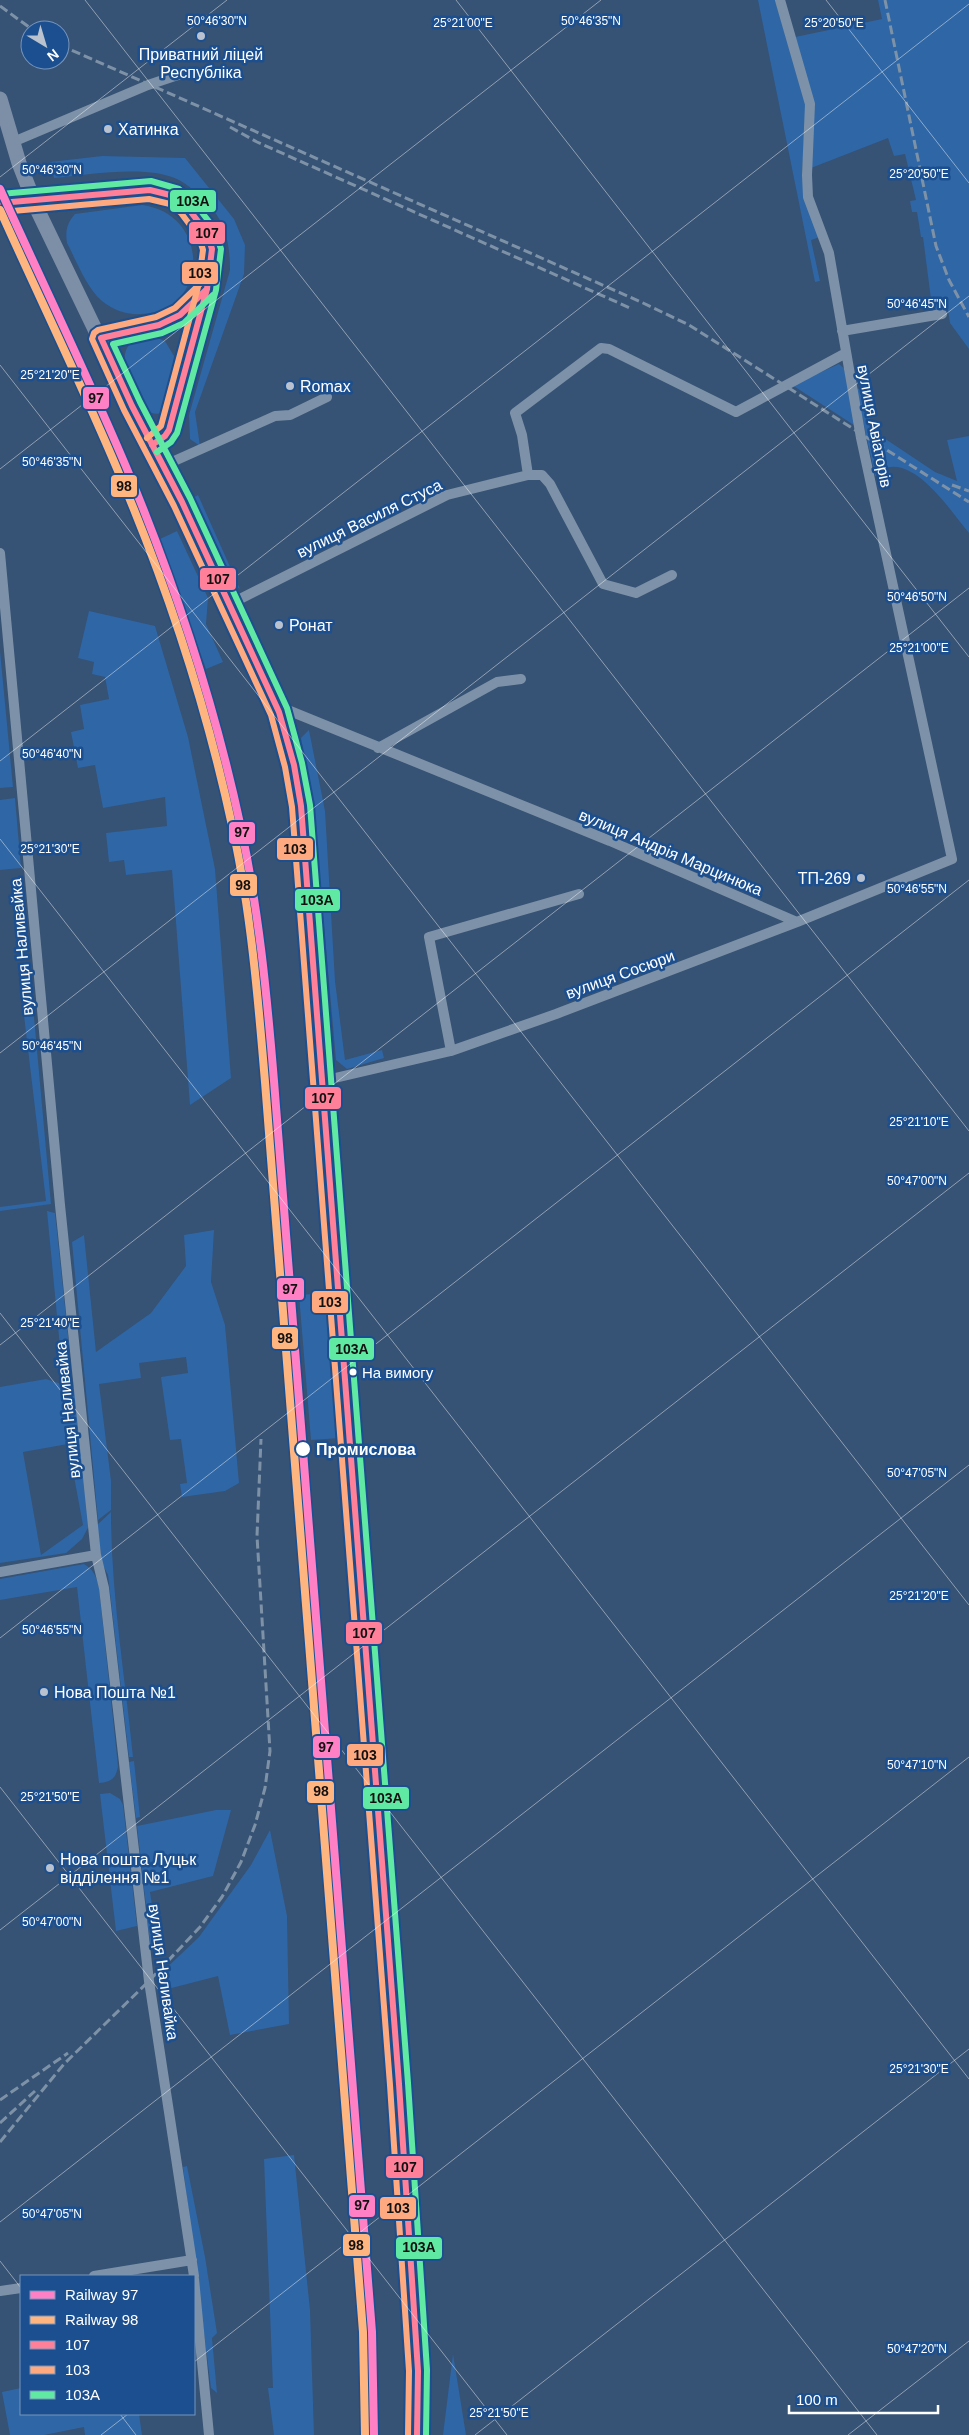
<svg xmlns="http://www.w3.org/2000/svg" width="969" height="2435" viewBox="0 0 969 2435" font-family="Helvetica,sans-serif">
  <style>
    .green { fill: #2f66a5; fill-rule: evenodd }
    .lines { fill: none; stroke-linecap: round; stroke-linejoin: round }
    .street { stroke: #7d92a8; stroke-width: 10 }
    .secondary { stroke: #798da4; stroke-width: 14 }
    .primary { stroke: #7d8ea7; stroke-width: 15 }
    .rail { stroke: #7e92a7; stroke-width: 3; stroke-dasharray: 9 4; stroke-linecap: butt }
    .secondary-bridge { stroke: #798da4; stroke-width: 14 }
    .bus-1-casing { stroke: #1b4f8f; stroke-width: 10 }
    .bus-2-casing { stroke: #1b4f8f; stroke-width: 10 }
    .bus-3-casing { stroke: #1b4f8f; stroke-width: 10 }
    .bus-1 { stroke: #ff8098; stroke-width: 6 }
    .bus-2 { stroke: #ffa980; stroke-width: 6 }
    .bus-3 { stroke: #60e9a3; stroke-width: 6 }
    .rail-1-casing { stroke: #1b4f8f; stroke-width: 11 }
    .rail-2-casing { stroke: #1b4f8f; stroke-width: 11 }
    .rail-1 { stroke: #ff80c5; stroke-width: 8 }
    .rail-2 { stroke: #ffb580; stroke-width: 8 }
    .ticks { fill: none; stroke: #fff; stroke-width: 1; stroke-opacity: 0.45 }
    .poi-dot { fill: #b9c2ce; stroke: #1b4f8f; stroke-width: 2 }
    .bus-dot { fill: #fff; stroke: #1b4f8f; stroke-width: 2 }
    .labels { text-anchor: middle; stroke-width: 5; stroke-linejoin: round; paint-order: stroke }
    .bus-label { font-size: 15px; fill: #fff; stroke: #1b4f8f; text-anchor: start }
    .poi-label { font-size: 16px; fill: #fff; stroke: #1b4f8f; text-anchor: start }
    .street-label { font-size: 16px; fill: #fff; stroke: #1b4f8f }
    .stop-label { font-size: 16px; font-weight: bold; fill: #fff; stroke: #1b4f8f; text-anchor: start }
    .ticks-label { font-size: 12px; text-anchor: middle; fill: #fff; stroke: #1b4f8f; stroke-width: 5; stroke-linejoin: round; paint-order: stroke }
    .line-badge { stroke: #1b4f8f; stroke-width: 2 }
    .pale-badge-label { font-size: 14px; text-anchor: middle; font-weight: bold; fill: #111 }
  </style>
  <rect width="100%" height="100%" fill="#365274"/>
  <path class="green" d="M758 0H775L806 105 802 175 820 237 811 240 820 281 815 282Z
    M878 0H969V349L950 323 948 310 936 312 935 306 932 307 923 237H921L917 212H912L910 201 916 200 905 154 894 156 888 138 811 168 814 105 795 37 882 19Z
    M102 156 185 158 234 219 245 245 244 274 195 412 200 446 190 439 189 415 230 270C230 239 224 217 200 196 194 190 186 184 179 180 147 164 89 175 54 178L50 162Z
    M142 205C212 214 209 313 141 314 127 315 113 310 102 301 86 287 77 262 67 243 65 231 67 223 75 214Z
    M149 335 165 341 174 356 168 404C163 415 155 417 146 409 133 385 104 344 149 335Z
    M839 364 845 369 857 427 792 385Z
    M865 388 872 430 935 472 957 481 947 440 969 436V533C952 513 915 455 883 469 880 471 879 475 875 476L856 389Z
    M198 495 240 589 233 584 193 498Z
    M177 531 208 598 206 624 223 662 206 669 160 539Z
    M89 611 155 626 188 737 215 869 231 1078 190 1105 172 870 126 875 124 860 109 862 106 833 167 826 165 797 103 808 95 765 78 768 71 732 84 729 80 705 109 699 105 677 92 674 94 662 78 658Z
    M0 651 13 787 0 788Z
    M309 730 325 811 335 981 345 1060 382 1050 384 1058 347 1069 336 1060 314 814 301 738Z
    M15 798 21 868 0 870V800Z
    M33 1006 51 1204 0 1211V1207L46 1201 23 1007Z
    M47 1211 55 1213 69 1345 61 1358Z
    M214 1230 211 1282 225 1325 239 1483 225 1491 182 1497 180 1484 187 1483 181 1439 170 1440 161 1377 188 1373 186 1357 139 1363 141 1378 99 1384 111 1481V1510L98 1520 72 1242 84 1235 96 1352 151 1313 186 1266 184 1235Z
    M328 1293 340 1438 311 1440 299 1295Z
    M46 1379 77 1389 90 1524 82 1539 66 1553 0 1563V1387ZM68 1444 83 1525 41 1555 23 1452Z
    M111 1512C111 1594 125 1676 133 1757H129L108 1575 102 1563 97 1525Z
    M84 1564C94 1570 96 1576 99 1587L118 1766C116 1779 111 1782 99 1783L77 1587 0 1600V1579Z
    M134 1761 140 1817 136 1818 129 1762Z
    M110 1793 120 1799 123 1805 137 1926 116 1931 100 1794Z
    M216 1810H231L213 1876 150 1892 152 1905 146 1906 137 1826Z
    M270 1830 287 1916 289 2024 230 2035 218 1976 160 1991 158 1976 199 1937 251 1865Z
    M152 1910 158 1946 151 1948 146 1912Z
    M294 2155 310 2310 314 2435H274L268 2388H273L264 2159Z
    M187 2166 205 2257 217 2333 212 2338 217 2393 211 2388 183 2167Z
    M453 2354 466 2435H443Z
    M21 2388V2414H139L142 2435H85L84 2427 44 2435H10L2 2392Z"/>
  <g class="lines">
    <path class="street" d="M13 142 148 85 187 72
      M842 331 942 314
      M163 466 275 416 290 415 327 397
      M528 475H542L550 484 603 584 636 593 672 575
      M0 553 60 1205 96 1555 104 1588 149 1981 194 2276
      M230 604 447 495 528 475 522 435 515 413 601 348 609 349 736 412 846 353
      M279 712 290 711 610 841 797 922 952 859 861 438 829 253 808 197 807 175 810 104 780 0
      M378 748 497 682 521 679
      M451 1051 429 937 579 894
      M322 1081 451 1051 556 1014 797 922
      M0 1572 96 1555
      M94 2276 192 2260
      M194 2279 209 2435
      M0 2291 21 2288"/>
    <path class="secondary" d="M104 194 150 190 174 196 187 207 207 233 212 249 207 289 169 430 165 436 152 445
      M101 338 159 325 180 315 207 290"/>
    <path class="primary" d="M0 99 19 163 37 209 132 406 182 502 279 712 294 765 301 806 399 2084 418 2371 417 2435"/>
    <path class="rail" d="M885 0 936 246 949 280 969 317
      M0 6 33 30
      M60 45 641 302 689 325 969 502
      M230 127 257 142 630 308
      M952 485 969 491
      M0 2100 68 2053
      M0 2123 35 2091
      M0 2142 64 2064 149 1981 200 1927 222 1897 241 1862 255 1825 265 1788 270 1751 257 1536 261 1439"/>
    <path class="secondary-bridge" d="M0 203 104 194"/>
    <g class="bus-1-casing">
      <path id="bus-1" d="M0 203 150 190 174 196 187 207 207 233 212 249 207 289 169 430 165 436 152 445
        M101 338 132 406 182 502 279 712 294 765 301 806 399 2084 418 2371 417 2435
        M101 338 159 325 180 315 207 289"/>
    </g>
    <g class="bus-2-casing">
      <path id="bus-2" d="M1 212 149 199 170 204 181 213 199 237 203 250 198 287 161 426 147 438
        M201 283 175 308 156 317 98 330 94 333 92 339 124 410 174 506 271 715 285 767 292 807 390 2085 409 2371 408 2435"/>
    </g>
    <g class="bus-3-casing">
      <path id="bus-3" d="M0 194 151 181 179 189 193 201 214 228 221 249 216 290 177 433 171 442 157 452
        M213 295 184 323 162 333 113 344 140 402 190 498 287 708 302 763 310 805 408 2083 427 2370 426 2435"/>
    </g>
    <use href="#bus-1" class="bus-1"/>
    <use href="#bus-2" class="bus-2"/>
    <use href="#bus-3" class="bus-3"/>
    <g class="rail-1-casing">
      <path id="rail-1" d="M0 189C42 282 87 374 127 469 175 584 215 706 241 828 259 911 267 996 274 1081L372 2332 374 2435"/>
    </g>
    <g class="rail-2-casing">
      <path id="rail-2" d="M0 210C39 297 81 383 118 471 167 586 207 708 233 830 251 913 258 998 265 1082L363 2332 365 2435"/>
    </g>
    <use href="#rail-1" class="rail-1"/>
    <use href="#rail-2" class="rail-2"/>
  </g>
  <path class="ticks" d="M85 0 969 1131M456 0 969 657M826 0 969 183M0 177 227 0M0 365 969 1605M0 469 601 0M0 761 969 4M0 839 969 2079M0 1053 969 296M0 1313 877 2435M0 1345 969 588M0 1638 969 880M0 1787 507 2435M0 1930 969 1173M0 2222 969 1465M0 2261 21 2288M194 2362 969 1757M120 2414 136 2435M101 2435 128 2414M475 2435 969 2049M848 2435 969 2341"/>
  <g class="poi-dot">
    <circle cx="201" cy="36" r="5"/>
    <circle cx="108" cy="129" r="5"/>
    <circle cx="290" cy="386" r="5"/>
    <circle cx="279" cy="625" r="5"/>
    <circle cx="861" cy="878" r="5"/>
    <circle cx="44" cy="1692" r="5"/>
    <circle cx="50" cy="1868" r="5"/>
  </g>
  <g class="bus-dot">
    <circle cx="353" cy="1372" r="4.5"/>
    <circle cx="303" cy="1449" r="8"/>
  </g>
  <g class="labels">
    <g class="bus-label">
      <text x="362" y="1378">На вимогу</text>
    </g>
    <g class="poi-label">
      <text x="201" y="60" text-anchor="middle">Приватний ліцей<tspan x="201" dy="18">Республіка</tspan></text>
      <text x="118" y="135">Хатинка</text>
      <text x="300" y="392">Romax</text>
      <text x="289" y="631">Ронат</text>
      <text x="851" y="884" text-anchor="end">ТП-269</text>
      <text x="54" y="1698">Нова Пошта №1</text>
      <text x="60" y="1865">Нова пошта Луцьк<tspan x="60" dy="18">відділення №1</tspan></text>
    </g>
    <g class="street-label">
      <text transform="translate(875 426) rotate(79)" y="6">вулиця Авіаторів</text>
      <text transform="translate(369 518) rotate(-26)" y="6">вулиця Василя Стуса</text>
      <text transform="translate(671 852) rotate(23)" y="6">вулиця Андрія Марцинюка</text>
      <text transform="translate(21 947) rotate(-95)" y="6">вулиця Наливайка</text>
      <text transform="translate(620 974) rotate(-20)" y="6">вулиця Сосюри</text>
      <text transform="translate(67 1410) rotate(-96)" y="6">вулиця Наливайка</text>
      <text transform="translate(164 1972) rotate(82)" y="6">вулиця Наливайка</text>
    </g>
    <g class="stop-label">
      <text x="316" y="1455">Промислова</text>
    </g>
  </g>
  <g class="ticks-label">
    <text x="217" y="25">50°46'30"N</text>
    <text x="591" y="25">50°46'35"N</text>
    <text x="463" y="27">25°21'00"E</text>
    <text x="834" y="27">25°20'50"E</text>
    <text x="52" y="174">50°46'30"N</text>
    <text x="919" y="178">25°20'50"E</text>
    <text x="917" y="308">50°46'45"N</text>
    <text x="50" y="379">25°21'20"E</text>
    <text x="52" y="466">50°46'35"N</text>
    <text x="917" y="601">50°46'50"N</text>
    <text x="919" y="652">25°21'00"E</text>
    <text x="52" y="758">50°46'40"N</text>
    <text x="50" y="853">25°21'30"E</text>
    <text x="917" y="893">50°46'55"N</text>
    <text x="52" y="1050">50°46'45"N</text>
    <text x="919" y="1126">25°21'10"E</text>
    <text x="917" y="1185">50°47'00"N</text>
    <text x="50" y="1327">25°21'40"E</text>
    <text x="917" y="1477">50°47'05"N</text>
    <text x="919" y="1600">25°21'20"E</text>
    <text x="52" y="1634">50°46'55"N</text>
    <text x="917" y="1769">50°47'10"N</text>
    <text x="50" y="1801">25°21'50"E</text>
    <text x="52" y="1926">50°47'00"N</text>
    <text x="919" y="2073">25°21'30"E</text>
    <text x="52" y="2218">50°47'05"N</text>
    <text x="917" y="2353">50°47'20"N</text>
    <text x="499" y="2417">25°21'50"E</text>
  </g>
  <g class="line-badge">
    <rect x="169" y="189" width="48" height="24" rx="5" fill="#60e9a3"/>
    <rect x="188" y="221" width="38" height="24" rx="5" fill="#ff8098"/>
    <rect x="181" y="261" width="38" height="24" rx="5" fill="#ffa980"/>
    <rect x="82" y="386" width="28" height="24" rx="5" fill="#ff80c5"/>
    <rect x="110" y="474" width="28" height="24" rx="5" fill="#ffb580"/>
    <rect x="199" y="567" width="38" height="24" rx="5" fill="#ff8098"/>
    <rect x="228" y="821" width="28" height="24" rx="5" fill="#ff80c5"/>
    <rect x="276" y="837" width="38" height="24" rx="5" fill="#ffa980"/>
    <rect x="229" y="873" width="29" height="24" rx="5" fill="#ffb580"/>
    <rect x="294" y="888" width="47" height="24" rx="5" fill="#60e9a3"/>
    <rect x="304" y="1086" width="38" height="24" rx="5" fill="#ff8098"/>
    <rect x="276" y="1277" width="29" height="24" rx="5" fill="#ff80c5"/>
    <rect x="311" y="1290" width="38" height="24" rx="5" fill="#ffa980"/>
    <rect x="271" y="1326" width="28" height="24" rx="5" fill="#ffb580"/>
    <rect x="328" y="1337" width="47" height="24" rx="5" fill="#60e9a3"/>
    <rect x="345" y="1621" width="38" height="24" rx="5" fill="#ff8098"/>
    <rect x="312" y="1735" width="29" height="24" rx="5" fill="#ff80c5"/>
    <rect x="346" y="1743" width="38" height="24" rx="5" fill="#ffa980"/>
    <rect x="306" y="1780" width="29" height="24" rx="5" fill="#ffb580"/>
    <rect x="362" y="1786" width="48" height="24" rx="5" fill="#60e9a3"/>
    <rect x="385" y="2155" width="39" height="24" rx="5" fill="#ff8098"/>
    <rect x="348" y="2194" width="28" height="24" rx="5" fill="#ff80c5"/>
    <rect x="379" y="2196" width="38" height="24" rx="5" fill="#ffa980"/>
    <rect x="342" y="2233" width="29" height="24" rx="5" fill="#ffb580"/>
    <rect x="395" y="2236" width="48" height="24" rx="5" fill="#60e9a3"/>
  </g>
  <g class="pale-badge-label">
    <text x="193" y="206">103А</text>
    <text x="207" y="238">107</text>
    <text x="200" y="278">103</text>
    <text x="96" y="403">97</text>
    <text x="124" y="491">98</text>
    <text x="218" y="584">107</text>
    <text x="242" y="837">97</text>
    <text x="295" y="854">103</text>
    <text x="243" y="890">98</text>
    <text x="317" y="905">103А</text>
    <text x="323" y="1103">107</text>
    <text x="290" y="1294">97</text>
    <text x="330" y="1307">103</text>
    <text x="285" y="1343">98</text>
    <text x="352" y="1354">103А</text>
    <text x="364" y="1638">107</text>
    <text x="326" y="1752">97</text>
    <text x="365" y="1760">103</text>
    <text x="321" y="1796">98</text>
    <text x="386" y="1803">103А</text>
    <text x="405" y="2172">107</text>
    <text x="362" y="2210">97</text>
    <text x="398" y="2213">103</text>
    <text x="356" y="2250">98</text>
    <text x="419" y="2252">103А</text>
  </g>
  <rect x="20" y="2275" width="175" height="140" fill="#1b4f8f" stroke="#7695bc"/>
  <rect x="30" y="2291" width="25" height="8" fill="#ff80c5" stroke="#7695bc"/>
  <text x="65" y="2300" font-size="15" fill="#ffffff">Railway 97</text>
  <rect x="30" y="2316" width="25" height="8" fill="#ffb580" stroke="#7695bc"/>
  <text x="65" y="2325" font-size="15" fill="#ffffff">Railway 98</text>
  <rect x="30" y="2341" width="25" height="8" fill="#ff8098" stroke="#7695bc"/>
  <text x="65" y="2350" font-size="15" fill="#ffffff">107</text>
  <rect x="30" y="2366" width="25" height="8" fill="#ffa980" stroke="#7695bc"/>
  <text x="65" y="2375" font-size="15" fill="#ffffff">103</text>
  <rect x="30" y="2391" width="25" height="8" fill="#60e9a3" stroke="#7695bc"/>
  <text x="65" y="2400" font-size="15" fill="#ffffff">103А</text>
  <g transform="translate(45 45) rotate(142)"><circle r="24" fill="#1b4f8f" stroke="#7695bc"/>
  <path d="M0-4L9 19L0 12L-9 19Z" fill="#b9c2ce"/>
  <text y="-8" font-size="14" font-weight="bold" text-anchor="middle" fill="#ffffff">N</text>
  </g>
  <path d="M789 2405v8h149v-8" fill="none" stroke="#ffffff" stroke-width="2.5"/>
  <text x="796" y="2405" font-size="15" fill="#ffffff" stroke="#1b4f8f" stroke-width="4" paint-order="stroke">100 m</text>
</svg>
